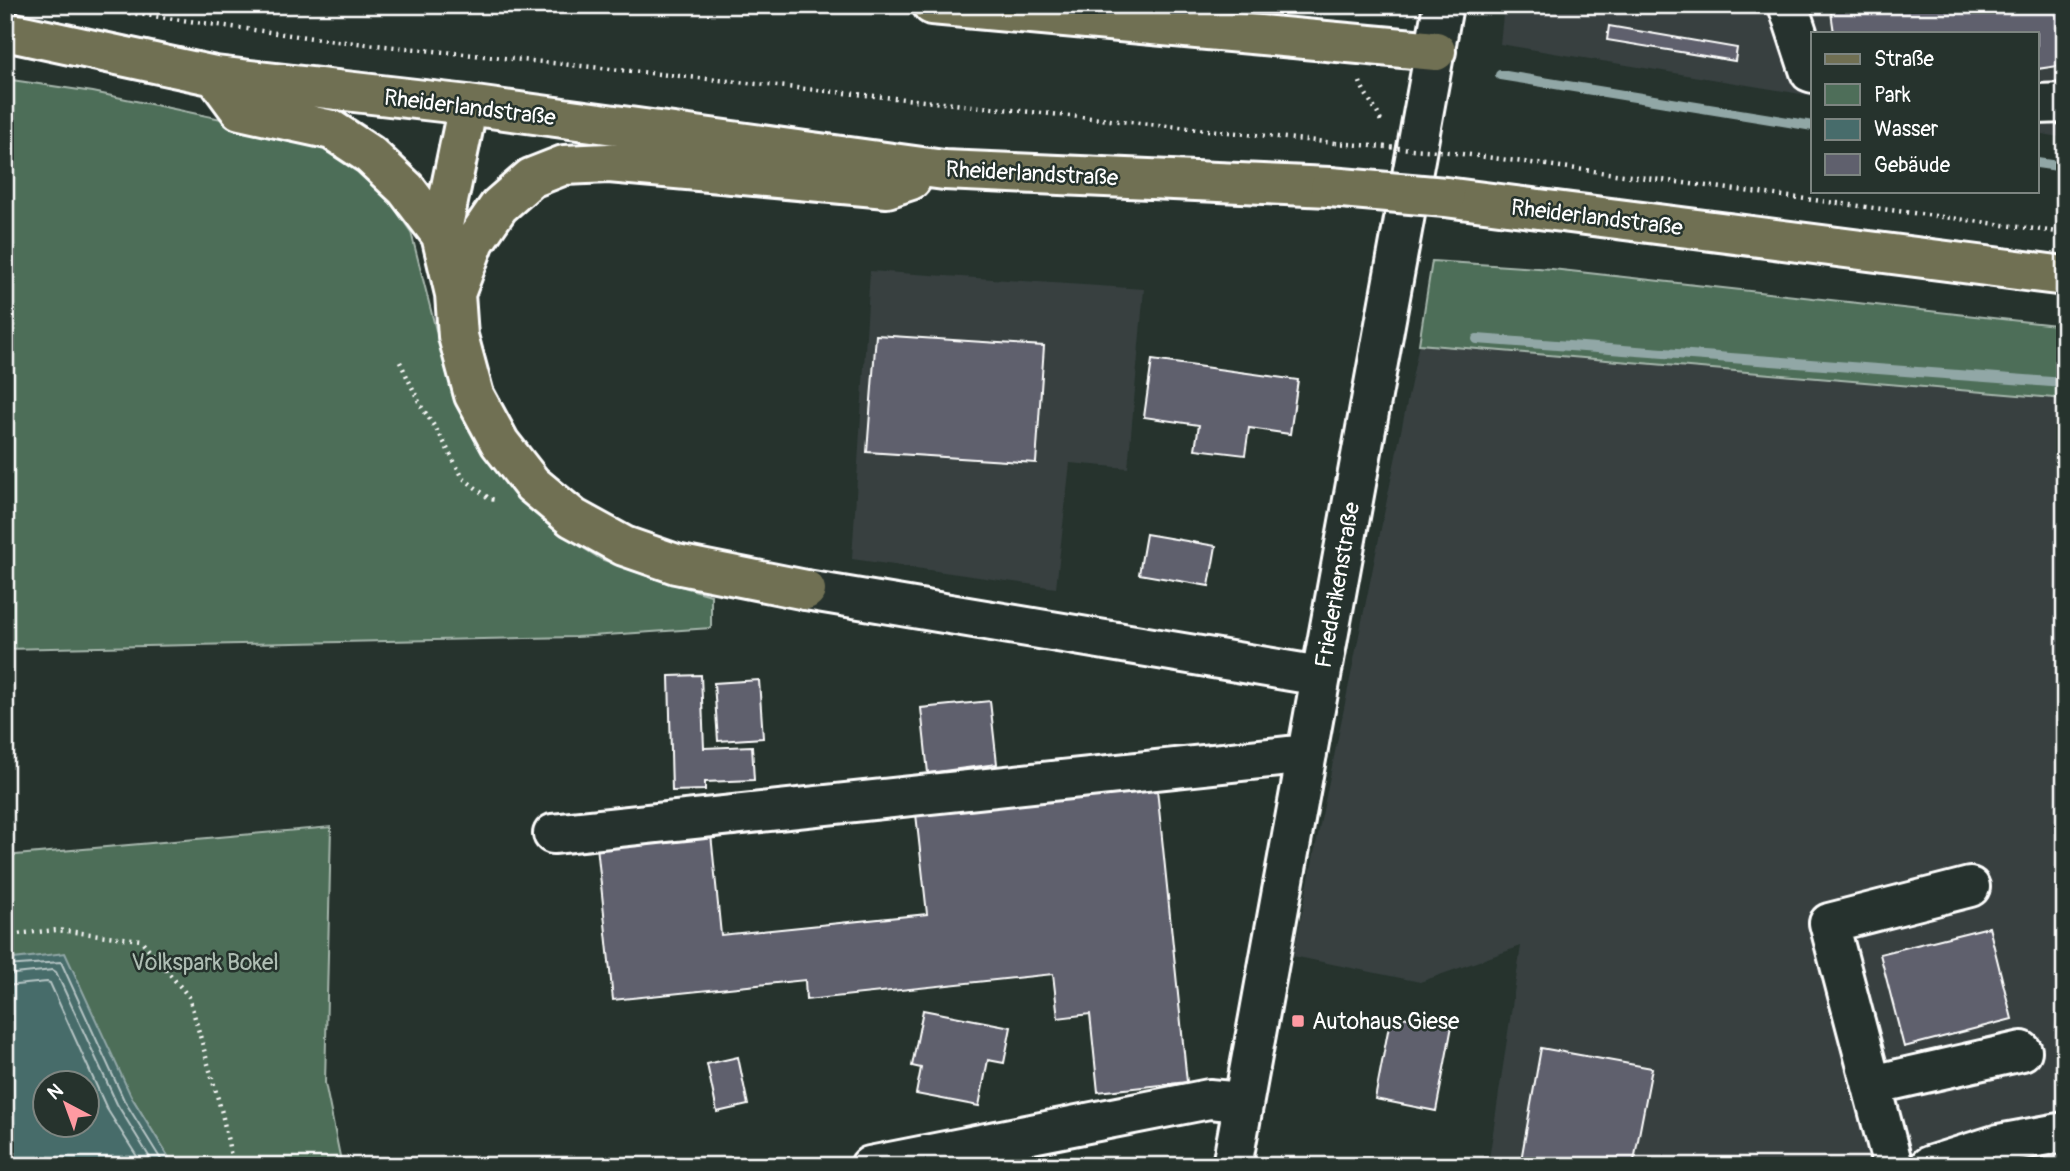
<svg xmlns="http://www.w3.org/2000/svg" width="2070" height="1171" viewBox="0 0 2070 1171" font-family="Pangolin,sans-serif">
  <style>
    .built { fill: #374040 }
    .green { fill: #4e6e59; stroke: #a6b6ac; stroke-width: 2 }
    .water { fill: #476c6b; stroke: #91a7a6; stroke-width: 2; fill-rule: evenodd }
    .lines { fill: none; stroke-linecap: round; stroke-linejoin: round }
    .shore { stroke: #b5c4c4; stroke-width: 2 }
    .stream { stroke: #91a7a6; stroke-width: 10 }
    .building { fill: #5f606d; stroke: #fff; stroke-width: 2 }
    .minor-casing { stroke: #fff; stroke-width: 44 }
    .major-casing { stroke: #fff; stroke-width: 44 }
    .path { stroke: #fff; stroke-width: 4.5; stroke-dasharray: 2 5; stroke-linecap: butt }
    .minor { stroke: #26332d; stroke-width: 38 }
    .major { stroke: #706f52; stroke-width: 38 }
    .major-bridge-casing { stroke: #fff; stroke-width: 44; stroke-linecap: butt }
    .path-bridge { stroke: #fff; stroke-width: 4.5; stroke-dasharray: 2 5; stroke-linecap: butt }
    .major-bridge { stroke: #706f52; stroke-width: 38 }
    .poi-dot { fill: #ff9aa2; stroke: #26332d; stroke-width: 2.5 }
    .labels { text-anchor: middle; stroke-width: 5; stroke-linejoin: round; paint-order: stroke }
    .street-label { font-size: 23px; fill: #fff; stroke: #26332d }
    .park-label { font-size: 23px; fill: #afbeb4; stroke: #26332d }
    .poi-label { font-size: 23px; fill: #fff; stroke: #26332d; text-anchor: start }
  </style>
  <rect width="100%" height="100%" fill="#26332d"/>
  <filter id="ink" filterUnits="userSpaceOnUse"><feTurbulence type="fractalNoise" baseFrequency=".0143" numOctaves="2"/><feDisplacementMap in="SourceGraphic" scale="14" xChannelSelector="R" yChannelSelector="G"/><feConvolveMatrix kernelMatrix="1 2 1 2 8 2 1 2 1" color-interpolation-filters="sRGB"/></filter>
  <g filter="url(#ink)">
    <path class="built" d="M1504 5H2065V138L2037 133V33H1813V96L1500 44Z
      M870 271 1144 289 1128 468 1070 463 1056 588 852 559Z
      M1419 344 2065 399V1166H1488L1521 946 1420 982 1293 956Z"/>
    <path class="green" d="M5 79 93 92 293 134 327 146 379 186 411 232 453 397 480 449 523 503 553 529 601 559 653 578 711 595V628L576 637 5 649Z
      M1432 261 1552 269 2065 326V399L1419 344Z
      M331 827 325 1083 342 1166H174L131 1096 5 960V856Z"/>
    <path class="water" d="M65 953 131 1096 174 1166H5V960ZM46 1084H88V1126H46Z"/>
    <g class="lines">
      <path class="shore" d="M5 966 61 962 124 1100 165 1166
        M5 975 53 970 56 972 117 1104 155 1166
        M5 986 47 982 50 983 107 1109 143 1166"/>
      <path class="stream" d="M1500 75 1813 126
        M2037 163 2065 167
        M1477 339 2065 383"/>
    </g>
    <path class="building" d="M1830 5H2065V65L2037 69V33H1834Z
      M1609 26 1737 48 1735 61 1607 40Z
      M876 335 1044 346 1036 463 867 452Z
      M1152 360 1298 380 1290 434 1249 428 1245 455 1195 449 1199 425 1144 417Z
      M1146 534 1216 546 1209 586 1139 574Z
      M701 675 704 748 752 746 754 780 705 782V790L672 791 669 676Z
      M759 680 763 738 718 741 714 683Z
      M990 701 997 764 928 773 921 708Z
      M1157 789 1187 1082 1098 1092 1090 1014 1058 1018 1053 974 806 1000 805 980 613 1000 597 846 711 834 721 935 927 914 916 814Z
      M1989 927 2012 1019 1904 1047 1880 954Z
      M923 1010 1011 1027 1004 1063 988 1060 979 1106 916 1094 921 1068 912 1066Z
      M1391 1015 1452 1026 1436 1111 1375 1099Z
      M1541 1048 1652 1068 1633 1166H1520Z
      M738 1057 748 1105 717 1112 707 1064Z"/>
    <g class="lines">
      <g class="minor-casing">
        <path id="minor" d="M1788 5 1810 72 1813 73
          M2037 104 2065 103
          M806 590 1320 676
          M553 834 1307 754
          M1872 1085 2022 1051
          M870 1166 1209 1099 1243 1102
          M1232 1166 1443 5
          M1893 1166 1829 923 1970 887
          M1929 1166 1999 1144 2065 1132"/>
      </g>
      <g class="major-casing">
        <path id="major" d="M932 5 1436 51
          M5 31 215 76 468 105 944 170 1330 187
          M215 76 240 110 332 130 370 155 406 189 441 235 455 294 458 336 474 395 500 443 532 484 573 518 624 546 676 564 806 590
          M1445 197 2065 276
          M441 235 468 105
          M455 294 475 241 499 206 531 178 564 165 609 163 887 188 911 180"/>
      </g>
      <path class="path" d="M87 7 327 40 1335 143
        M1360 82C1365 96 1380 113 1381 123
        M1455 153 2065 233
        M400 362 421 406 440 435 463 478 490 499 497 500
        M5 935 57 930 141 940 189 997 222 1113 233 1166"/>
      <use href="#minor" class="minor"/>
      <use href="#major" class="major"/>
      <g class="major-bridge-casing">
        <path id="major-bridge" d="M1330 187 1445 197"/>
      </g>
      <path class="path-bridge" d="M1335 143 1450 152"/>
      <use href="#major-bridge" class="major-bridge"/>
    </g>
  </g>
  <rect class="poi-dot" x="1291" y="1014" width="14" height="14" rx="3.5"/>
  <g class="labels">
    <g class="street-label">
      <text transform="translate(470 107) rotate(7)" y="8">Rheiderlandstraße</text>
      <text transform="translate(1032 173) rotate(3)" y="8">Rheiderlandstraße</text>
      <text transform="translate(1597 217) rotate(7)" y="8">Rheiderlandstraße</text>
      <text transform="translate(1337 585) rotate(-80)" y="8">Friederikenstraße</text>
    </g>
    <g class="park-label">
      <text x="205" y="970">Volkspark Bokel</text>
    </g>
    <g class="poi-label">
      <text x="1312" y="1029">Autohaus Giese</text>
    </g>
  </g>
  <rect width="2070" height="1171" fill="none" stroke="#26332d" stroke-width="28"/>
  <rect x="14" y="14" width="2042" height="1143" fill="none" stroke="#fff" stroke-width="2.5" filter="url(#ink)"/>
  <rect x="1811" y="32" width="228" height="161" fill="#26332d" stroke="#7d8581" stroke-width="2"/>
  <rect x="1825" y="54" width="35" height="10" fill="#706f52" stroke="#7d8581" stroke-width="2"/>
  <text x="1874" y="66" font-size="21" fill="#ffffff">Straße</text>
  <rect x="1825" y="84" width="35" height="21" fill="#4e6e59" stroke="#7d8581" stroke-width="2"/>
  <text x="1874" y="102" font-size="21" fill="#ffffff">Park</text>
  <rect x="1825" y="119" width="35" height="21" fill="#476c6b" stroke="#7d8581" stroke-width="2"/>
  <text x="1874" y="136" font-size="21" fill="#ffffff">Wasser</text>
  <rect x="1825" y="154" width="35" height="21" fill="#5f606d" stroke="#7d8581" stroke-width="2"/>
  <text x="1874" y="172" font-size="21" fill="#ffffff">Gebäude</text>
  <g transform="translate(66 1104) rotate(319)"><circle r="33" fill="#26332d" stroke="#7d8581" stroke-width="2"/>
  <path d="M0-5L12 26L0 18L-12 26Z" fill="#ff9aa2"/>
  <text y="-10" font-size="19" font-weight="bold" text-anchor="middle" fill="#ffffff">N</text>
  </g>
</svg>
